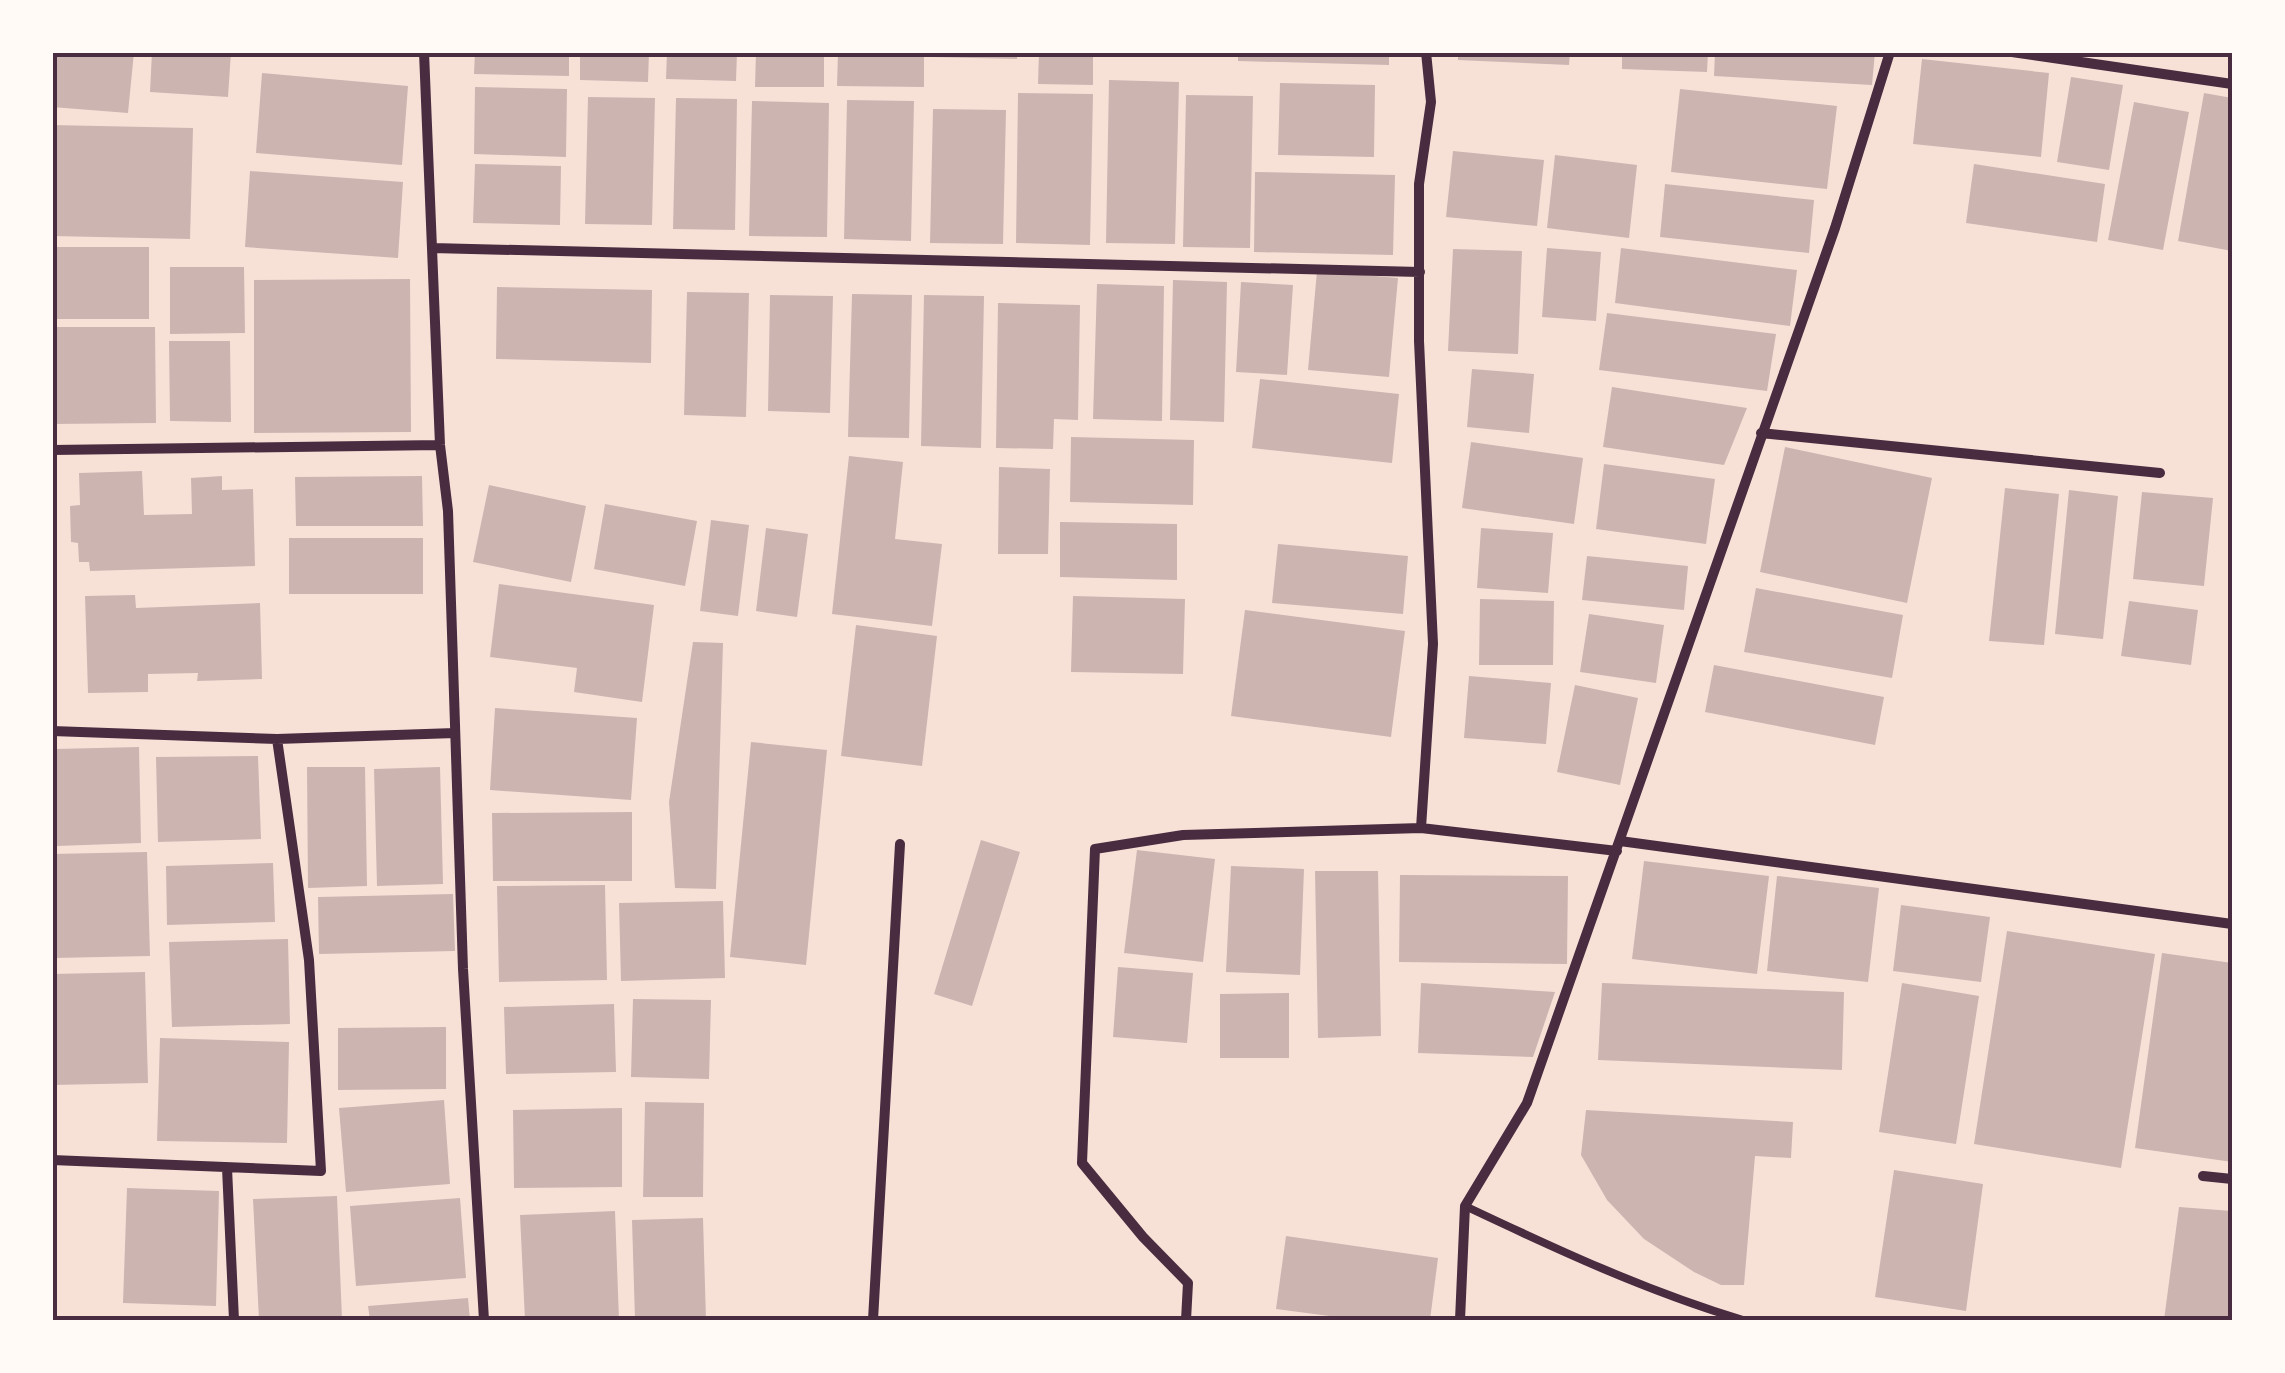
<svg xmlns="http://www.w3.org/2000/svg" width="2285" height="1373" viewBox="0 0 2285 1373" font-family="Lora,serif">
  <style>
    .building { fill: #ccb4b1 }
    .lines { fill: none; stroke-linecap: round; stroke-linejoin: round }
    .service { stroke: #4a2c40; stroke-width: 8 }
    .minor { stroke: #4a2c40; stroke-width: 10 }
    .neatline { fill: none; stroke: #4a2c40; stroke-width: 4 }
  </style>
  <rect width="100%" height="100%" fill="#f7e1d7"/>
  <path class="building" d="M52 52H134L128 113 52 107Z
    M152 52H231L228 97 150 92Z
    M475 52H569V76L474 74Z
    M580 52H649L648 82 580 80Z
    M667 52H737L736 81 666 79Z
    M756 52H824V87H755Z
    M838 52H924V87L837 86Z
    M931 52H1018L1017 59 931 57Z
    M1039 52H1093V85L1038 84Z
    M1238 52H1389V65L1238 61Z
    M1458 52H1570L1569 65 1458 60Z
    M1622 52H1708L1707 72 1622 69Z
    M1715 52H1875L1872 85 1714 76Z
    M1922 59 2049 73 2041 157 1913 144Z
    M262 73 408 86 402 165 256 153Z
    M2071 77 2123 85 2109 170 2057 162Z
    M1109 80 1179 82 1175 244 1106 243Z
    M1280 83 1375 85 1374 157 1278 155Z
    M475 87 567 89 566 157 474 154Z
    M1680 89 1837 106 1827 189 1671 172Z
    M1018 93 1093 94 1090 245 1016 243Z
    M2204 93 2232 98V251L2178 241Z
    M1186 95 1253 96 1250 248 1183 247Z
    M588 97 655 98 652 225 585 224Z
    M676 98 737 99 735 230 673 229Z
    M847 100 914 101 911 241 844 239Z
    M752 101 829 103 827 237 749 236Z
    M2134 102 2189 112 2163 250 2108 240Z
    M933 109 1006 110 1003 244 930 243Z
    M52 125 193 128 190 239 52 236Z
    M1453 151 1544 160 1537 226 1446 217Z
    M1555 155 1637 165 1629 238 1547 228Z
    M475 164 561 166 560 225 473 223Z
    M1974 164 2105 184 2097 242 1966 223Z
    M250 171 403 182 398 258 245 247Z
    M1255 172 1395 175 1393 255 1254 252Z
    M1665 184 1814 200 1809 253 1660 237Z
    M52 247H149V319H52Z
    M1547 248 1601 252 1596 321 1542 317Z
    M1621 248 1797 270 1790 326 1615 303Z
    M1453 249 1522 251 1518 354 1448 351Z
    M170 267H244L245 333 170 334Z
    M1317 271 1398 278 1389 377 1308 370Z
    M410 279 411 432 254 433V280Z
    M1173 280 1227 282 1224 422 1170 420Z
    M1241 282 1293 285 1287 375 1236 372Z
    M1097 284 1164 286 1162 421 1093 419Z
    M497 287 652 290 651 363 496 359Z
    M687 292 749 293 746 417 684 415Z
    M852 294 912 295 909 438 848 437Z
    M770 295 833 296 830 413 768 411Z
    M924 295 984 296 981 448 921 446Z
    M998 303 1080 305 1078 420 1054 419 1053 449 996 448Z
    M1607 313 1776 334 1767 391 1599 370Z
    M52 327H155L156 423 52 424Z
    M169 341H230L231 422 170 421Z
    M1472 369 1534 374 1529 433 1467 427Z
    M1260 379 1399 394 1392 463 1252 448Z
    M1612 387 1747 408 1724 465 1603 447Z
    M1071 437 1194 440 1193 505 1070 502Z
    M1471 442 1583 458 1574 524 1462 508Z
    M1785 447 1932 478 1907 603 1760 572Z
    M849 456 903 462 895 539 942 544 932 626 832 614Z
    M1604 464 1715 479 1706 544 1596 529Z
    M999 467 1050 469 1048 554H998Z
    M142 471 144 515 192 514 191 478 222 476V490L253 489 255 566 90 571 89 562H79L78 543 71 542 70 506 80 505 79 473Z
    M422 476 423 526H296L295 477Z
    M489 485 586 506 571 582 473 562Z
    M2005 488 2059 494 2044 645 1989 641Z
    M2069 490 2118 496 2103 639 2055 634Z
    M2142 492 2213 498 2204 586 2133 579Z
    M605 504 697 521 685 586 594 569Z
    M711 520 749 525 738 616 700 611Z
    M1060 522 1177 524V580L1060 577Z
    M766 528 808 534 797 617 756 611Z
    M1481 528 1553 533 1548 593 1477 588Z
    M289 538H423V594H289Z
    M1278 544 1408 556 1403 614 1272 603Z
    M1587 556 1688 566 1684 610 1582 600Z
    M499 584 654 605 642 702 574 692 577 668 490 657Z
    M1756 588 1903 615 1892 678 1744 652Z
    M135 595 136 608 260 603 262 679 197 681 198 673 148 674V692L88 693 85 596Z
    M1073 596 1185 599 1183 674 1071 672Z
    M1480 599 1554 601 1553 665H1479Z
    M2129 601 2198 610 2191 665 2121 656Z
    M1245 610 1405 631 1391 737 1231 716Z
    M1589 614 1664 625 1656 683 1580 672Z
    M856 625 937 636 922 766 841 756Z
    M693 642 723 643 716 889 675 888 669 802Z
    M1714 665 1884 697 1875 745 1705 712Z
    M1469 676 1551 683 1546 744 1464 738Z
    M1575 685 1638 698 1620 785 1557 772Z
    M495 708 637 718 631 800 490 790Z
    M751 742 827 750 806 965 730 957Z
    M139 747 141 843 57 846 55 749Z
    M258 756 261 839 158 842 156 757Z
    M307 767H365L367 886 308 888Z
    M440 767 443 884 377 886 374 769Z
    M632 812V881H493L492 813Z
    M981 840 1020 852 972 1006 934 994Z
    M1137 850 1215 859 1203 962 1124 953Z
    M147 852 150 956 53 958 52 854Z
    M1644 861 1769 876 1757 974 1632 959Z
    M273 863 275 922 167 925 166 866Z
    M1231 866 1304 869 1300 975 1226 972Z
    M1315 871H1378L1381 1036 1318 1038Z
    M1400 875 1568 876 1567 964 1399 962Z
    M1777 876 1879 888 1868 982 1767 971Z
    M605 885 607 980 499 982 497 886Z
    M453 894 455 951 319 954 318 897Z
    M723 901 725 978 621 981 619 903Z
    M1901 905 1990 917 1981 982 1893 971Z
    M2007 931 2155 954 2121 1168 1974 1144Z
    M288 939 290 1024 172 1027 169 942Z
    M2162 953 2232 963V1162L2135 1148Z
    M1118 967 1193 973 1187 1043 1113 1037Z
    M145 972 148 1083 52 1085V974Z
    M1421 983 1555 992 1533 1057 1418 1053Z
    M1602 983 1844 992 1842 1070 1598 1060Z
    M1902 983 1979 996 1956 1144 1879 1132Z
    M1289 993V1058H1220V994Z
    M633 999 711 1000 709 1079 631 1077Z
    M614 1004 616 1072 506 1074 504 1007Z
    M446 1027V1089L338 1090V1028Z
    M160 1038 289 1042 287 1143 157 1141Z
    M444 1100 450 1184 346 1192 339 1108Z
    M645 1102 704 1103 703 1197H643Z
    M622 1108V1187L514 1188 513 1110Z
    M1586 1110 1793 1122 1791 1158 1755 1156 1744 1285H1721L1694 1272 1644 1239 1607 1200 1581 1155Z
    M1894 1170 1983 1184 1966 1311 1875 1297Z
    M127 1188 219 1191 216 1306 123 1303Z
    M337 1196 342 1319 259 1320 253 1199Z
    M460 1198 466 1278 356 1286 350 1206Z
    M2179 1207 2232 1211V1320H2164Z
    M615 1211 619 1320H525L520 1215Z
    M703 1218 706 1320H635L632 1220Z
    M1286 1236 1438 1258 1430 1320H1360L1276 1309Z
    M468 1298 470 1320H370L368 1306Z"/>
  <g class="lines">
    <path class="service" d="M1465 1206C1556 1249 1646 1291 1743 1320"/>
    <path class="minor" d="M424 52 440 445 448 511 463 969 484 1320
      M2012 52 2232 84
      M432 248 1420 272
      M1761 433 2160 473
      M52 450 440 445
      M52 731 277 739 455 733
      M1421 828 1433 644 1419 341V184L1431 102 1426 52
      M1620 841 2232 924
      M52 1160 321 1171 309 960 277 739
      M227 1168 234 1320
      M2203 1176 2232 1179
      M873 1320 900 844
      M1186 1320 1188 1283 1143 1237 1082 1163 1095 849 1183 835 1421 828 1617 851
      M1460 1320 1465 1206 1527 1103 1835 228 1890 52"/>
  </g>
  <rect width="2285" height="1373" fill="none" stroke="#fffaf5" stroke-width="110"/>
  <rect x="55" y="55" width="2175" height="1263" class="neatline"/>
</svg>
